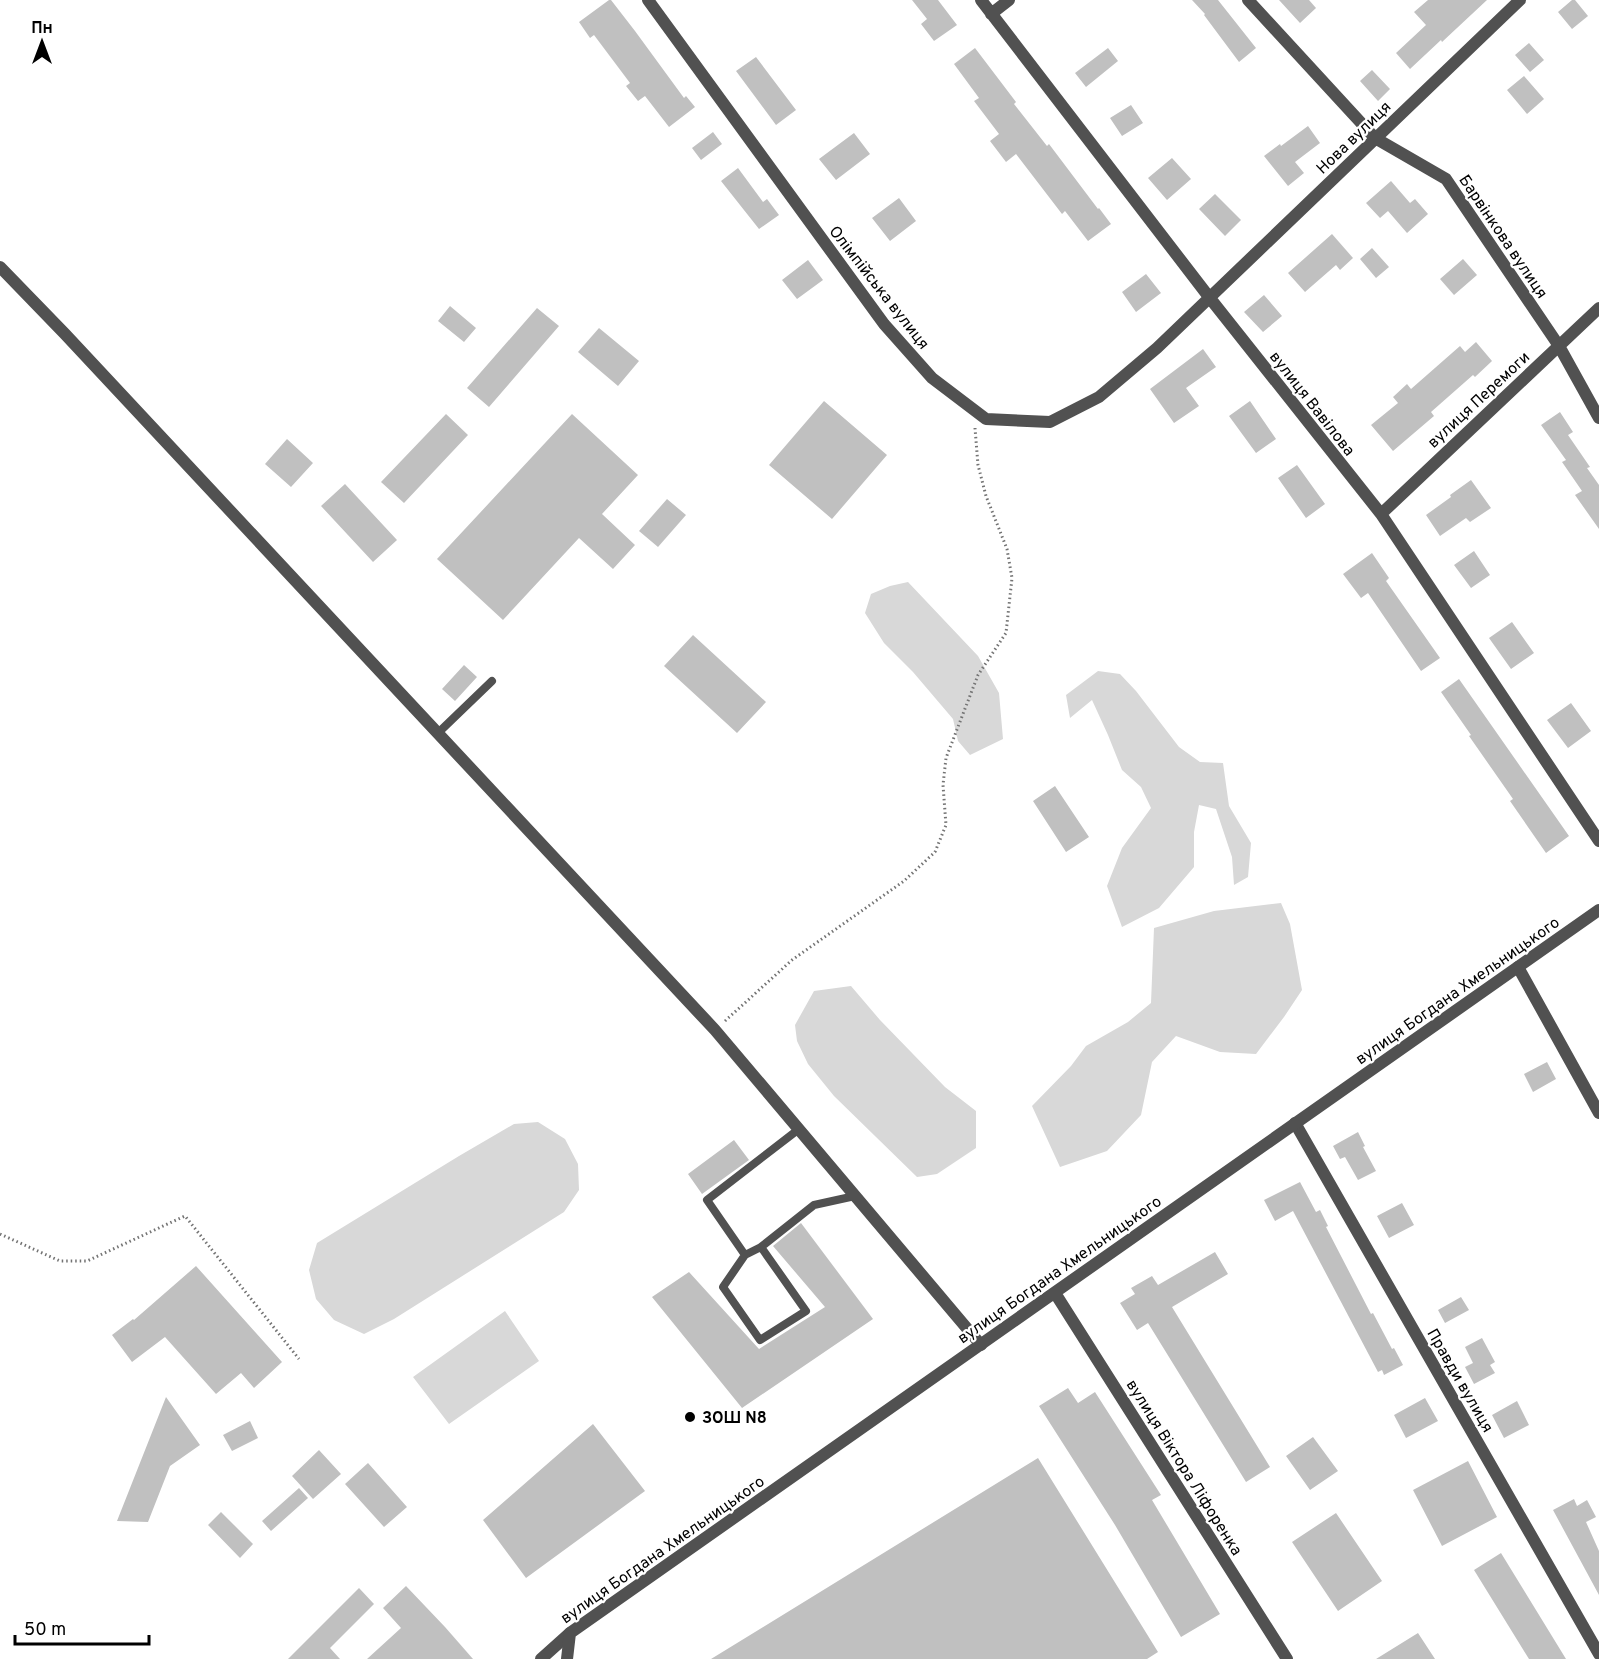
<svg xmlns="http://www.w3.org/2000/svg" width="1599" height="1659" viewBox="0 0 1599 1659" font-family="Overpass,sans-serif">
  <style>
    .green { fill: #d8d8d8 }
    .building { fill: #c0c0c0 }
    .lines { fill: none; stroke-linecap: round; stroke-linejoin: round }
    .path { stroke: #737373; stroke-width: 3; stroke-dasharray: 1.5 3; stroke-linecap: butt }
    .service { stroke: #515151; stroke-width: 8 }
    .minor { stroke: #515151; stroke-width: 12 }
    .tertiary { stroke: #515151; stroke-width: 12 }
    .poi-dot { fill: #000; stroke: #fff; stroke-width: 2 }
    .labels { text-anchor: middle; stroke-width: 4.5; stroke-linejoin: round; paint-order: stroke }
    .street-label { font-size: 16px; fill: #000; stroke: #fff }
    .poi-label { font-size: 16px; font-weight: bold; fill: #000; stroke: #fff; text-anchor: start }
  </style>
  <rect width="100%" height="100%" fill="#fff"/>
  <path class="green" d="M908 582 978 656 999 693 1003 739 970 755 958 741 953 719 913 672 884 643 865 613 871 594 890 586Z
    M1098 671 1120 674 1136 691 1179 747 1200 762 1223 763 1229 806 1251 843 1248 877 1234 885 1232 857 1216 809 1199 805 1194 832V867L1159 908 1122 927 1107 886 1122 848 1151 808 1141 787 1122 770 1108 735 1092 700 1070 718 1066 695Z
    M1281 903 1290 924 1302 990 1284 1017 1256 1054 1220 1052 1176 1036 1152 1062 1141 1115 1107 1151 1060 1167 1032 1106 1071 1066 1086 1046 1128 1022 1151 1003 1154 928 1214 911Z
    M851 986 880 1020 945 1087 976 1111V1148L937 1174 917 1177 834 1096 808 1064 797 1041 795 1025 814 991Z
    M538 1122 565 1139 578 1164 579 1190 564 1212 394 1319 364 1334 334 1320 316 1299 309 1270 317 1243 459 1156 514 1124Z
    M505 1311 539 1361 449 1424 413 1377Z"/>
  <path class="building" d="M609 0H611L635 31 684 98 686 96 695 107 669 127 645 96 638 101 626 86 630 83 594 35 590 38 579 22Z
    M912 0H938L957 25 934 41 921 24 927 19Z
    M1192 0H1218L1256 48 1239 62 1204 15 1205 14Z
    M1279 0H1309L1316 8 1300 23Z
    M1428 0H1487L1442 42 1441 40 1410 69 1396 53 1426 25 1414 12Z
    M1572 0H1575L1588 16 1572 29 1558 12Z
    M1529 43 1544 60 1530 72 1515 55Z
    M975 48 1016 102 1014 104 1047 146 1049 144 1098 209 1099 208 1111 224 1088 241 1065 211 1062 214 1016 154 1006 162 990 141 999 134 974 101 979 98 954 64Z
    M1108 48 1118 61 1086 87 1075 73Z
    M756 57 796 110 776 125 736 71Z
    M1372 70 1390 89 1378 101 1360 81Z
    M1524 76 1544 99 1527 114 1507 90Z
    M1131 105 1143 123 1122 136 1110 118Z
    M1308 126 1320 143 1295 162 1304 173 1288 186 1264 156 1280 144 1281 146Z
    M713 132 722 144 701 160 692 148Z
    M854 133 870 154 836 180 819 159Z
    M1172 158 1191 179 1167 200 1148 178Z
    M738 168 763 202 767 199 779 215 759 229 721 181Z
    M1391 181 1410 203 1415 199 1428 214 1407 233 1388 211 1380 218 1366 203Z
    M1215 194 1241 220 1225 236 1199 209Z
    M899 198 916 221 890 241 872 218Z
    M1332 234 1353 258 1340 270 1336 265 1305 292 1288 273Z
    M1372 248 1389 267 1376 278 1360 259Z
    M1463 259 1477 275 1454 295 1440 279Z
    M808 260 823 280 797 299 782 280Z
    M1146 274 1161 293 1136 312 1122 292Z
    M1264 295 1282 316 1263 332 1244 312Z
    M450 306 476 328 464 342 438 321Z
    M537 308 559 326 489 407 467 388Z
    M599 328 639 361 618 386 578 352Z
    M1476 342 1492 361 1475 377 1473 375 1431 412 1434 416 1393 451 1371 425 1398 403 1393 397 1407 384 1411 389 1460 346 1465 352Z
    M1203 349 1216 367 1186 388 1199 406 1174 423 1150 389Z
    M824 401 887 455 832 519 769 465Z
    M1250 401 1276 439 1256 453 1229 416Z
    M1560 412 1573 432 1568 435 1590 467 1587 468 1599 485V529L1575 495 1582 491 1562 462 1566 460 1541 425Z
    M446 414 468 435 404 503 381 482Z
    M572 414 638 475 602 514 635 545 613 569 579 538 503 620 437 559Z
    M287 439 313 463 291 487 265 464Z
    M1297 465 1325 504 1306 518 1278 478Z
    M1471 480 1491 508 1470 522 1466 518 1440 536 1426 515 1451 497 1450 495Z
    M345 484 397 540 373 562 321 506Z
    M667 499 686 515 658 547 639 531Z
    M1474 551 1490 575 1471 588 1454 565Z
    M1372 553 1389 578 1386 581 1440 658 1421 671 1368 593 1361 598 1343 574Z
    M1512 622 1534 653 1511 669 1489 638Z
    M693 635 766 702 737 733 664 666Z
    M464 665 477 677 455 701 442 689Z
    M1459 679 1569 836 1546 853 1510 801 1513 799 1469 736 1471 735 1441 692Z
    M1571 703 1591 731 1568 748 1547 720Z
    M1055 786 1089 837 1066 852 1033 801Z
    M1547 1062 1556 1079 1533 1092 1524 1074Z
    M1358 1132 1365 1146 1363 1147 1376 1171 1358 1180 1345 1157 1340 1159 1333 1146Z
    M734 1140 749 1160 702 1194 688 1174Z
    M1300 1182 1316 1212 1320 1210 1328 1226 1326 1227 1371 1314 1373 1313 1392 1349 1394 1348 1403 1365 1384 1375 1382 1370 1378 1372 1293 1211 1275 1221 1264 1200Z
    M1402 1203 1414 1225 1389 1238 1377 1216Z
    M801 1223 873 1319 742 1408 652 1297 689 1272 759 1349 825 1307 773 1246Z
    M1215 1252 1228 1274 1172 1307 1270 1467 1246 1482 1148 1323 1137 1330 1120 1303 1135 1294 1131 1288 1152 1276 1158 1285Z
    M196 1266 282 1362 254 1388 241 1373 216 1394 165 1337 132 1362 112 1335 133 1319 134 1320Z
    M1461 1297 1469 1310 1445 1323 1438 1310Z
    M1482 1338 1495 1362 1490 1365 1495 1373 1474 1384 1465 1367 1473 1363 1465 1347Z
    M1068 1388 1078 1403 1095 1392 1161 1495 1152 1500 1220 1614 1181 1637 1115 1525 1039 1406Z
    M166 1397 200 1445 170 1466 148 1522 117 1521Z
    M1425 1398 1438 1421 1406 1438 1394 1415Z
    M1517 1401 1529 1425 1504 1438 1492 1415Z
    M250 1421 258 1438 232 1451 223 1435Z
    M593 1424 645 1491 526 1578 483 1520Z
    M1313 1437 1338 1471 1310 1490 1286 1456Z
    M319 1450 341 1474 313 1499 292 1476Z
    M1038 1458 1158 1652 1147 1659H711Z
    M1468 1461 1497 1517 1442 1546 1413 1490Z
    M368 1463 407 1507 384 1527 345 1484Z
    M299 1488 308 1498 271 1531 262 1521Z
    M1574 1499 1577 1506 1587 1500 1596 1517 1586 1522 1599 1551V1595L1553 1510Z
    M221 1512 253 1544 240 1558 208 1525Z
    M1336 1513 1382 1581 1338 1611 1292 1542Z
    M1501 1553 1566 1659H1529L1474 1570Z
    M406 1586 445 1627 473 1659H367L401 1628 383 1608Z
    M359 1588 374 1604 330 1648 340 1659H288Z
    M1418 1633 1435 1659H1376Z"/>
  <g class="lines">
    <path class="path" d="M725 1021 792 960 904 881 935 852 946 825 943 785 946 758 978 675 1006 633 1012 578 1007 549 986 496 978 465 975 428
      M0 1234 60 1261H87L185 1216 299 1359"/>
    <path class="service" d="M438 733 492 681
      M761 1247 745 1255 723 1287 760 1340 806 1311 761 1247 814 1205 855 1196
      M745 1255 707 1200 799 1129"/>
    <path class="minor" d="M648 0 884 324 932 378 986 419 1050 422 1099 397 1157 348 1520 0
      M981 0 1209 297 1381 514 1599 841
      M1248 0 1375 138 1446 179 1559 346 1599 418
      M991 14 1009 0
      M0 267 65 334 715 1030 981 1345
      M1381 514 1599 308
      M1518 967 1599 1113
      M1295 1123 1599 1654
      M541 1659 570 1633"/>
    <path class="tertiary" d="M1055 1293 1287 1659
      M567 1659 570 1633 1599 910"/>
  </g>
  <circle class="poi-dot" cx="690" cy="1417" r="6"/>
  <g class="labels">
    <g class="street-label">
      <text transform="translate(1353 137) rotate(-44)" y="6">Нова вулиця</text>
      <text transform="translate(1504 236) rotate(56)" y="6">Барвінкова вулиця</text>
      <text transform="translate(880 287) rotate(52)" y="6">Олімпійська вулиця</text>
      <text transform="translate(1478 399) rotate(-43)" y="6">вулиця Перемоги</text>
      <text transform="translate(1313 403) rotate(52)" y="6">вулиця Вавілова</text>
      <text transform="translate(1457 990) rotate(-35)" y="6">вулиця Богдана Хмельницького</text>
      <text transform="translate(1059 1269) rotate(-35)" y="6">вулиця Богдана Хмельницького</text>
      <text transform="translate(1461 1380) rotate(60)" y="6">Правди вулиця</text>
      <text transform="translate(1185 1467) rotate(58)" y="6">вулиця Віктора Ліфоренка</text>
      <text transform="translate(662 1549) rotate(-35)" y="6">вулиця Богдана Хмельницького</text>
    </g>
    <g class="poi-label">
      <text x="702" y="1423">ЗОШ N8</text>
    </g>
  </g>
  <g transform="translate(42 42)" stroke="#ffffff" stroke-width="4.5" paint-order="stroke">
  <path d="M0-4.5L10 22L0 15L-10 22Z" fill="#000000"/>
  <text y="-9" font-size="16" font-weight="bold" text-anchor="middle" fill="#000000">Пн</text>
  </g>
  <path d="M15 1635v9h134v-9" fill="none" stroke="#000000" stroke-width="3"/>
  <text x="24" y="1635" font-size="18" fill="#000000" stroke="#ffffff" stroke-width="4.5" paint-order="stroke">50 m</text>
</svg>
